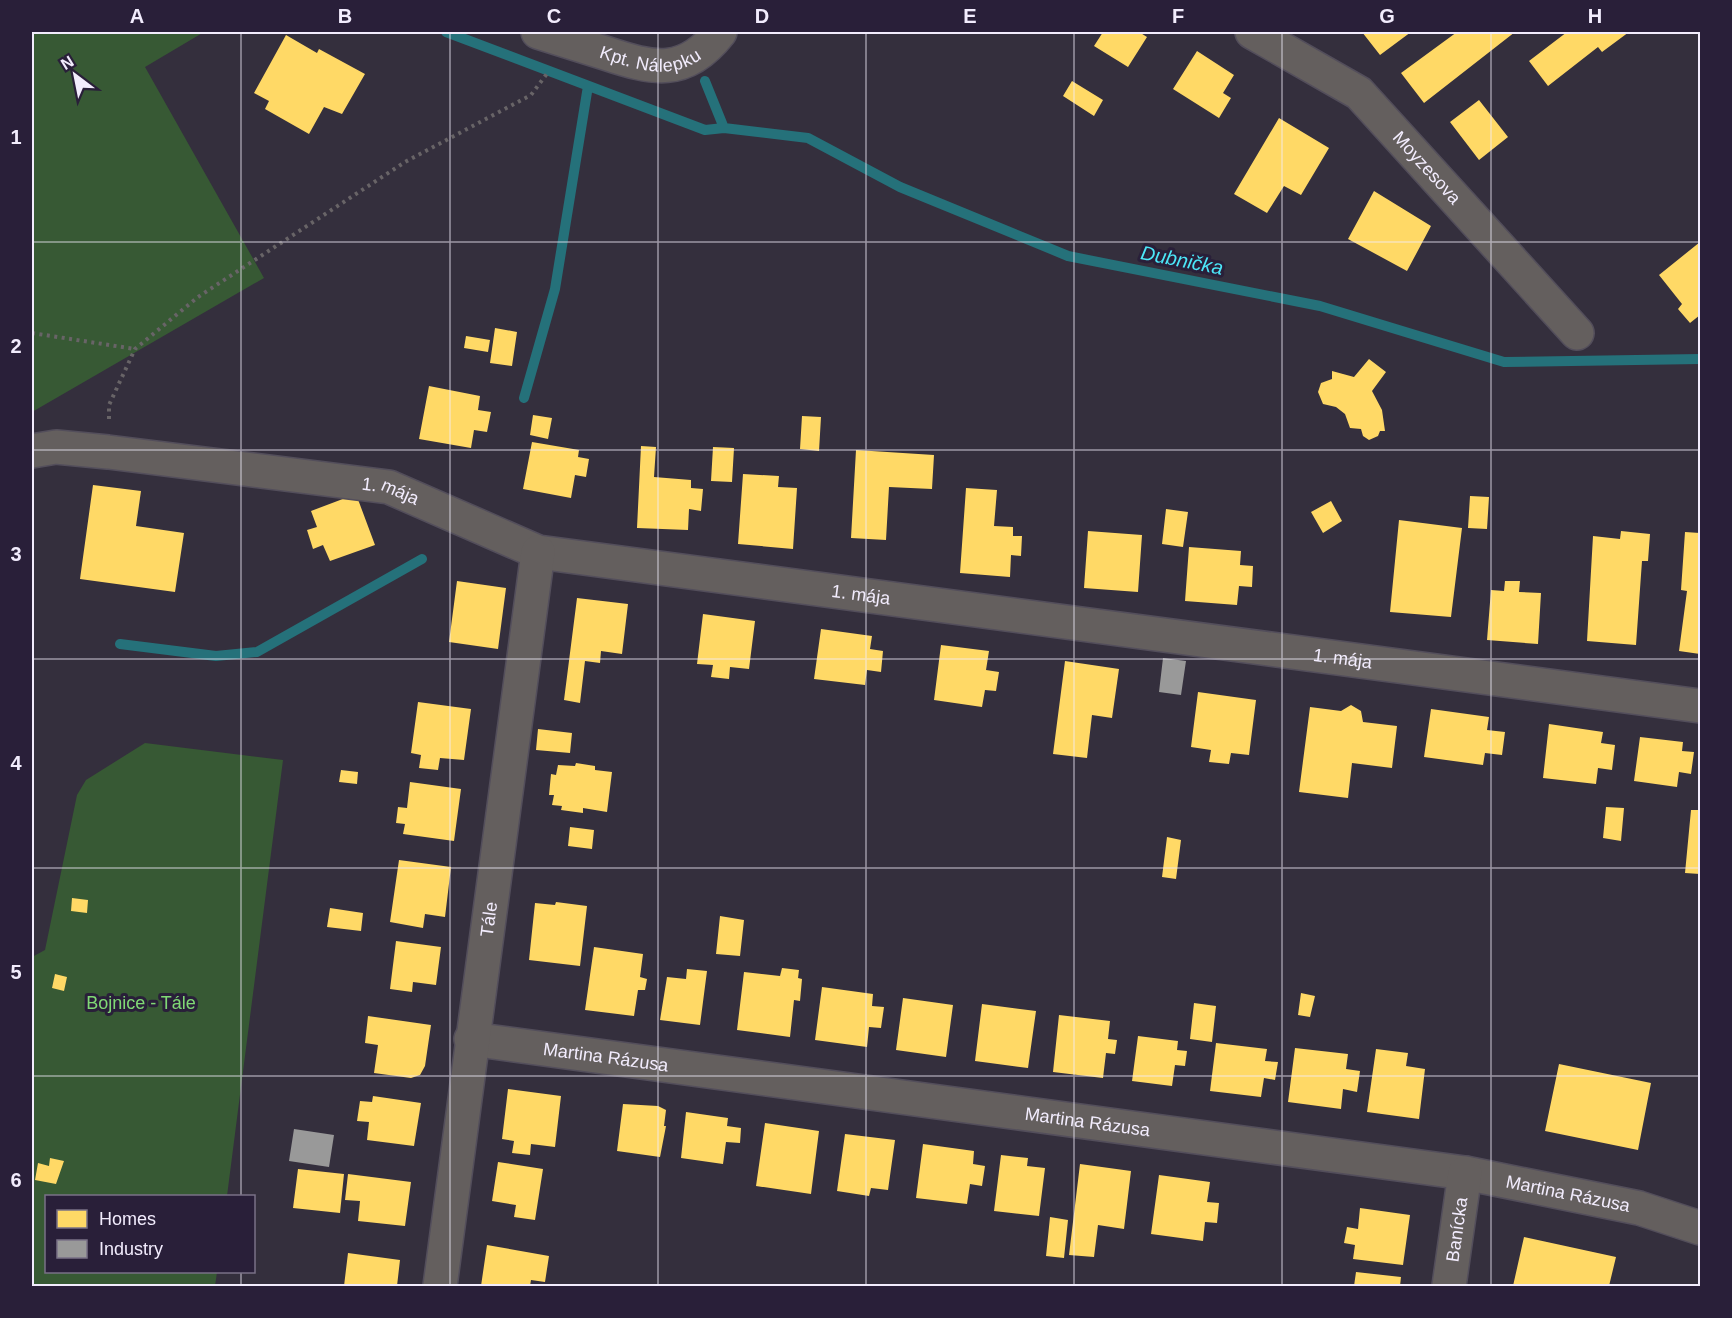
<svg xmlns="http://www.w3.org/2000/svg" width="1732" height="1318" viewBox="0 0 1732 1318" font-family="Helvetica,sans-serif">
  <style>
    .green { fill: #375934 }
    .homes { fill: #ffd966 }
    .industry { fill: #999 }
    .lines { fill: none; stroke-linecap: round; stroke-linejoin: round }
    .stream { stroke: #25717a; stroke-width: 10 }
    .minor-casing { stroke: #534e5b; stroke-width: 36 }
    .path { stroke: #686467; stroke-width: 4; stroke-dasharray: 3 4.5; stroke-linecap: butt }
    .minor { stroke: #645f5e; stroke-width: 33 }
    .grid { fill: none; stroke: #f2ecfd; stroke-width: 1.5; stroke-opacity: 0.55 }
    .labels { text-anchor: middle; stroke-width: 6; stroke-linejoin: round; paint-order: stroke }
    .street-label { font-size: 18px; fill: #f2ecfd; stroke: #291f39 }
    .park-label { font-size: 18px; fill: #80d975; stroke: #291f39 }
    .water-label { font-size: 20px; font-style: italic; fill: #4ce7f8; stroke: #291f39 }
    .neatline { fill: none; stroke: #f2ecfd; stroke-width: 2 }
    .grid-label { font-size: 20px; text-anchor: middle; font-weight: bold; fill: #f2ecfd }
  </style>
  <rect width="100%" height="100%" fill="#342f3d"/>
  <path class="green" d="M32 32H204L145 67 264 278 32 412Z
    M145 743 283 760 227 1196H46V1272H217L215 1286H32V957L45 950 77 795 86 780Z"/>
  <path class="homes" d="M1103 32H1139L1147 37 1128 67 1094 46Z
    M1362 32H1411L1380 55Z
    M1457 32H1515L1424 103 1401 73Z
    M1567 32H1629L1602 52 1598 47 1548 86 1529 61Z
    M286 35 317 53 319 49 365 74 342 114 324 107 309 134 265 109 269 101 254 93Z
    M1197 51 1234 75 1223 93 1231 98 1219 118 1173 89Z
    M1072 81 1103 100 1094 116 1063 96Z
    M1479 100 1508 137 1479 160 1450 122Z
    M1279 118 1329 148 1301 195 1284 186 1267 213 1234 194Z
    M1374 191 1431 226 1407 271 1348 239Z
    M1700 242V315L1690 323 1678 309 1682 304 1659 275Z
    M495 328 517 332 512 366 490 363Z
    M466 336 490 340 488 352 464 348Z
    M1369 359 1386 372 1372 391 1382 410 1385 431H1380L1378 436 1369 440 1363 436 1361 429 1350 428 1345 414 1336 407 1323 404 1318 392 1321 383 1332 379V371L1354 377Z
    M429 386 480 396 478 410 491 412 487 432 474 430 471 448 419 439Z
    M533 415 552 418 548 439 530 435Z
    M802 416 821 417 819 451 800 449Z
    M532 442 579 450 578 457 589 459 586 477 575 475 571 498 523 489Z
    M641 446 656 447 654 477 691 480V488L703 489 701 511 689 509 688 530 637 528Z
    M713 447 734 448 732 482 711 481Z
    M856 450 934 455 932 489 889 487 886 540 851 538Z
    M743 474 779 476 778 487 797 488 793 549 738 544Z
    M93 485 141 491 136 526 184 533 175 592 80 579Z
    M966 488 997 490 994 526 1013 527V536H1022L1021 556 1011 555 1010 577 960 573Z
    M356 494 375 545 330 561 323 545 313 549 307 530 317 527 311 511Z
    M1470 496 1489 497 1487 529 1468 528Z
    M1331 501 1342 521 1323 533 1311 512Z
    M1166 509 1188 512 1183 547 1162 544Z
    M1399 520 1462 528 1451 617 1390 612Z
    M1088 531 1142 535 1138 592 1084 588Z
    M1621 531 1650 534 1648 561H1642L1636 645 1587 641 1593 536 1620 539Z
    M1685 532 1700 533V654L1679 651 1687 591 1681 590Z
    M1189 547 1241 551 1240 565 1253 566 1252 587 1239 586 1237 605 1185 601Z
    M457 581 506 588 498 649 449 642Z
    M1505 581H1520L1519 592 1541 593 1538 644 1487 640 1491 590 1504 591Z
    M577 598 628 604 622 654 601 651 600 663 585 661 580 703 564 700Z
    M703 614 755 621 749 669 730 667 729 679 711 677 713 665 697 664Z
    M821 629 872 636 870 649 883 651 881 672 867 670 865 685 814 679Z
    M941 645 989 651 986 670 999 672 996 691 985 690 982 707 934 700Z
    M1065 661 1119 669 1112 718 1092 715 1087 758 1053 754Z
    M1198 692 1256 700 1249 755 1231 753 1229 764 1209 762 1211 750 1191 747Z
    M418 702 471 709 464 760 440 758 438 770 419 768 421 755 411 753Z
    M1351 705 1361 711 1363 722 1397 726 1392 768 1352 763 1348 798 1299 792 1310 707 1341 711Z
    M1431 709 1489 717 1487 730 1505 732 1502 755 1485 753 1483 765 1424 757Z
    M1549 724 1603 732 1601 743 1615 745 1612 770 1598 768 1596 784 1543 778Z
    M538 729 572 733 570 753 536 750Z
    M1640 737 1683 742 1682 751 1694 752 1691 774 1679 772 1677 787 1634 781Z
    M576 763 595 766V770L612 772 607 812 583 808V813L561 810 562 806 552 805 554 795H549L551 774 556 775 558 765 575 766Z
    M341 770 358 772 357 784 339 782Z
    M410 782 461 789 454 841 403 834 405 824 396 823 398 807 407 808Z
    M1606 807 1624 808 1621 841 1603 838Z
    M1691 810H1700V874L1685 873Z
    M570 827 594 830 592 849 568 846Z
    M1167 837 1181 840 1176 879 1162 877Z
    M399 860 451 867 445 917 425 914 423 928 390 922Z
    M72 898 88 900 87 913 71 911Z
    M556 902 587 906 580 966 529 960 535 903 555 905Z
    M330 908 363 913 361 931 327 927Z
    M720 916 744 920 740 956 716 954Z
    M396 941 441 947 436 985 413 982 412 992 390 989Z
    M594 947 643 954 640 977 647 979 645 990H638L634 1016 585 1010Z
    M782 968 799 970 798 978 802 979 800 1001 794 1000 790 1037 737 1030 744 972 780 976Z
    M687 969 707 971 700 1025 660 1020 667 977 686 979Z
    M55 974 67 977 64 991 52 988Z
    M822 987 873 994 872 1006 884 1007 881 1028 869 1027 867 1047 815 1040Z
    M1301 993 1315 996 1310 1017 1298 1015Z
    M903 998 953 1005 946 1057 896 1050Z
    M1194 1003 1216 1006 1212 1042 1190 1039Z
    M982 1004 1036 1011 1028 1068 975 1061Z
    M1059 1015 1110 1021 1108 1039 1117 1040 1115 1054 1106 1053 1103 1078 1053 1072Z
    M368 1016 431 1025 425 1066 420 1075 411 1078 374 1073 378 1045 365 1043Z
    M1138 1036 1178 1041 1177 1050 1187 1051 1185 1066 1175 1065 1172 1086 1132 1081Z
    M1216 1043 1267 1049 1265 1061 1278 1062 1275 1080 1264 1078 1261 1097 1210 1091Z
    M1295 1048 1348 1054 1346 1069 1360 1071 1357 1092 1343 1089 1341 1109 1288 1102Z
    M1376 1049 1408 1053 1406 1066 1425 1069 1419 1119 1367 1112Z
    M1559 1064 1651 1083 1638 1150 1545 1131Z
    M508 1089 561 1096 555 1147 531 1144 530 1155 512 1153 514 1141 502 1139Z
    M373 1096 421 1103 414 1146 367 1140 369 1122 357 1121 360 1101 372 1102Z
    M623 1104 658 1106 666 1110 664 1126H666L660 1157 617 1151Z
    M686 1112 728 1118 727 1126 741 1128 740 1143 726 1142 723 1164 681 1158Z
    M765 1123 819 1131 811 1194 756 1186Z
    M845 1134 895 1140 888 1190 871 1188 869 1196 837 1191Z
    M923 1144 974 1151 973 1164 985 1166 982 1186 970 1184 967 1204 916 1198Z
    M1001 1155 1028 1158 1027 1166 1045 1168 1039 1216 994 1211Z
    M50 1158 64 1161 56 1184 35 1180 38 1163 49 1166Z
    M498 1162 543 1169 535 1220 514 1217 516 1205 492 1201Z
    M1080 1164 1131 1171 1124 1229 1098 1225 1094 1257 1069 1255Z
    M298 1169 344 1174 340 1213 293 1208Z
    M348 1174 411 1182 405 1226 358 1221 360 1201 345 1200Z
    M1159 1175 1210 1182 1207 1202 1219 1203 1217 1223 1205 1222 1203 1241 1151 1234Z
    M1360 1208 1410 1215 1403 1265 1353 1259 1355 1245 1344 1243 1347 1227 1358 1229Z
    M1050 1217 1068 1220 1064 1258 1046 1256Z
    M1524 1237 1616 1257 1609 1286H1513Z
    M487 1245 549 1256 545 1282 531 1280 530 1286H481Z
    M348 1253 400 1260 397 1286H344Z
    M1356 1272 1401 1277 1400 1286H1354Z"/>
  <path class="industry" d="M1163 658 1186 661 1181 695 1159 692Z
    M294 1129 334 1135 329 1167 289 1161Z"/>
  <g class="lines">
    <path class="stream" d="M446 32 705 130 724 128 808 138 900 187 1068 256 1320 306 1504 362 1700 359
      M705 81 724 128
      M524 398 555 289 588 86
      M120 644 216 656 257 652 422 559"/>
    <g class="minor-casing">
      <g id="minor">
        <path id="s1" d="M538 32C560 39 582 46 605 53 653 69 685 77 720 32"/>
        <path id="s2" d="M1252 32 1359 93 1577 333"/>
        <path id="s3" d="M32 451 56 447 108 452 389 487 538 552 1700 706"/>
        <path id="s4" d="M471 1039 1465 1173 1639 1208 1700 1228"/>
        <path id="s5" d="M440 1286 538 552"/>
        <path id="s6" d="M1449 1286 1465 1173"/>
      </g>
    </g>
    <path class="path" d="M32 333 135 349
      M109 419V405L135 349 198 297 405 162 531 95 549 71"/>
    <use href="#minor" class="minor"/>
  </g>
  <path class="grid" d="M241 32V1196M450 32V1286M658 32V1286M866 32V1286M1074 32V1286M1282 32V1286M1491 32V1286M32 242H1700M32 450H1700M32 659H1700M32 868H1700M32 1076H1700M241 1272V1286"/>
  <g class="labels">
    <g class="street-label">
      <text dy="6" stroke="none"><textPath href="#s1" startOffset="117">Kpt. Nálepku</textPath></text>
      <text dy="6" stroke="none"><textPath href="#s2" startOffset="224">Moyzesova</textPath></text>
      <text dy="6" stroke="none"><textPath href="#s3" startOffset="362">1. mája</textPath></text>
      <text dy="6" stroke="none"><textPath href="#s3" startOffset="848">1. mája</textPath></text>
      <text dy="6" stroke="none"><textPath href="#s3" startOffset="1334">1. mája</textPath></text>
      <text dy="6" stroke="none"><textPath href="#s5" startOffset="370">Tále</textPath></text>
      <text dy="6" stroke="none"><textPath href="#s4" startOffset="136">Martina Rázusa</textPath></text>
      <text dy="6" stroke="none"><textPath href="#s4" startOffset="622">Martina Rázusa</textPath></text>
      <text dy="6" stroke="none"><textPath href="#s4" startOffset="1108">Martina Rázusa</textPath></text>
      <text dy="6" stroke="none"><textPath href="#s6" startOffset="57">Banícka</textPath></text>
    </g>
    <g class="park-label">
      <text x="141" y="1009">Bojnice - Tále</text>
    </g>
    <g class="water-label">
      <text transform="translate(1182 260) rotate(11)" y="7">Dubnička</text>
    </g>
  </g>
  <rect width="1732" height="1318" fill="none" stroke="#291f39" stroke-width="66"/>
  <rect x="45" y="1195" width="210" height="78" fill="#291f39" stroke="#797187" stroke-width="1.5"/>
  <rect x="57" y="1210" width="30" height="18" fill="#ffd966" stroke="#797187" stroke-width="1.5"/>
  <text x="99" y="1225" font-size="18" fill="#f2ecfd">Homes</text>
  <rect x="57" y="1240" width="30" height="18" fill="#999999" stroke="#797187" stroke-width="1.5"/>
  <text x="99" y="1255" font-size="18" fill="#f2ecfd">Industry</text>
  <g transform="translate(75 75) rotate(328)" stroke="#291f39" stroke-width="4.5" paint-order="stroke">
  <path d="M0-4.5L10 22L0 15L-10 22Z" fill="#f2ecfd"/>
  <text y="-9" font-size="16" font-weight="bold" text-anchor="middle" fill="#f2ecfd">N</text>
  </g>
  <rect x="33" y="33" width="1666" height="1252" class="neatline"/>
  <g class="grid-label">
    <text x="137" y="23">A</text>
    <text x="345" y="23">B</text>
    <text x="554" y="23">C</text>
    <text x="762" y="23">D</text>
    <text x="970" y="23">E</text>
    <text x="1178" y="23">F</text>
    <text x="1387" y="23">G</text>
    <text x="1595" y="23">H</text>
    <text x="16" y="144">1</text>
    <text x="16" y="353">2</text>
    <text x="16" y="561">3</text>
    <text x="16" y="770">4</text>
    <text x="16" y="979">5</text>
    <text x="16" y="1187">6</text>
  </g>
</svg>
